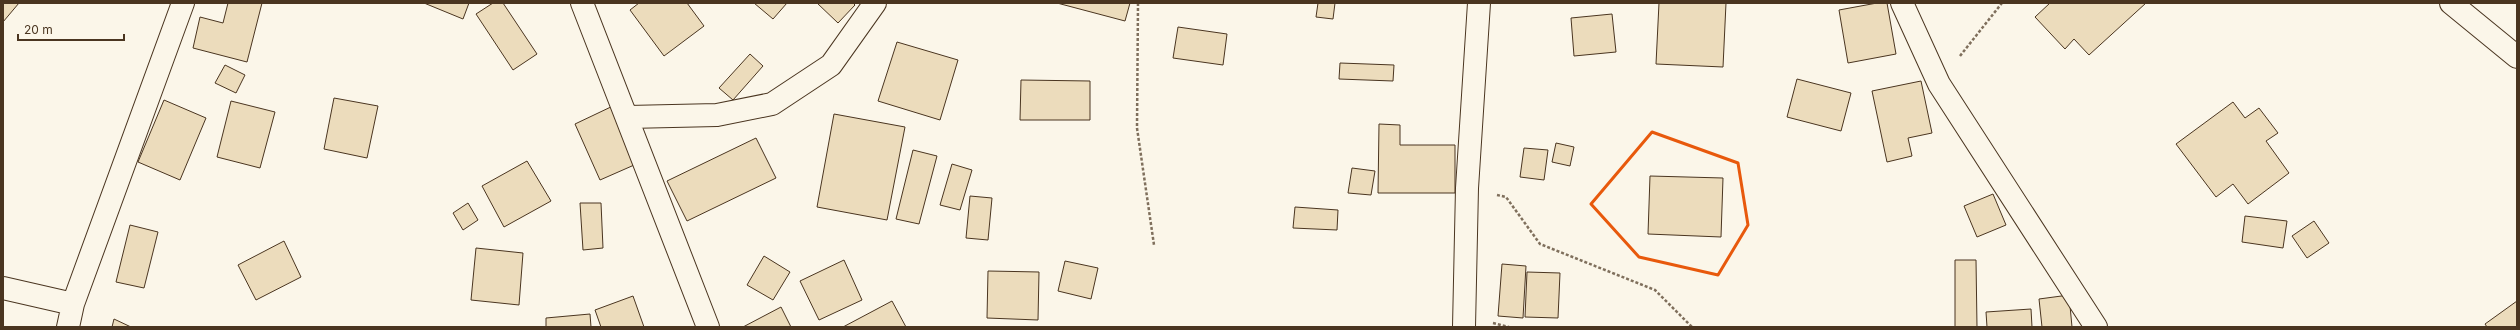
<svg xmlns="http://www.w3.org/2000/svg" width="2520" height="330" viewBox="0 0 2520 330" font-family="Inter,sans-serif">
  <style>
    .building { fill: #ecdcbc; stroke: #4a3520 }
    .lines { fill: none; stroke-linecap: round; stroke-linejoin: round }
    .street-casing { stroke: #4a3520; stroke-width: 24 }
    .path { stroke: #7f6f5c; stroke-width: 2.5; stroke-dasharray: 3 2; stroke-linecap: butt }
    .street { stroke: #fbf6e9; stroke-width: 22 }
    .marked { fill: none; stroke: #e8590c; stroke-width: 3; stroke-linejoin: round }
  </style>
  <rect width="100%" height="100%" fill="#fbf6e9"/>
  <path class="building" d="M3 3H19L3 22Z
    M228 3H262L247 62 193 48 200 17 223 23Z
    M424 3H469L463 19Z
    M493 3H503L537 54 513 70 476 14Z
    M639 3H687L704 26 664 56 630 10Z
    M754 3H787L773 19Z
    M817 3H853L855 5 838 23Z
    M1057 3H1130L1125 21Z
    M1318 3H1335L1333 19 1316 17Z
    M1659 3H1726L1723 67 1656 64Z
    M1877 3H1887L1896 54 1848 63 1839 10Z
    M2050 3H2146L2089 55 2074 39 2065 49 2035 17Z
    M1612 14 1616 52 1574 56 1571 18Z
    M1178 27 1227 34 1223 65 1173 58Z
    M897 42 958 60 940 120 878 101Z
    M750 54 763 66 733 100 719 88Z
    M1340 63 1394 65 1393 81 1339 79Z
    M225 65 245 75 236 93 215 83Z
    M1797 79 1851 93 1841 131 1787 117Z
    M1021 80 1090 81V120H1020Z
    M1921 81 1932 133 1908 138 1912 156 1887 162 1872 91Z
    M334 98 378 106 367 158 324 149Z
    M164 100 206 118 180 180 138 162Z
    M231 101 275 112 260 168 217 157Z
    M2233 102 2245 118 2259 108 2278 133 2266 141 2289 173 2248 204 2233 184 2216 197 2176 144Z
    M615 105 641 162 600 180 575 124Z
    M834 114 905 127 887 220 817 207Z
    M1379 124 1400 125V145H1455V193H1378Z
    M756 138 776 178 687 221 667 181Z
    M1556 143 1574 147 1570 166 1552 162Z
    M1524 148 1548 150 1544 180 1520 177Z
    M913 150 937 156 919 224 896 219Z
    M527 161 551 201 504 227 482 186Z
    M952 164 972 170 960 210 940 205Z
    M1352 168 1375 171 1371 195 1348 193Z
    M1650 176 1723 178 1721 237 1648 234Z
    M1993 194 2006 225 1977 237 1964 206Z
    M970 196 992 198 988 240 966 238Z
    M468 203 478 220 463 230 453 213Z
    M580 203H601L603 248 583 250Z
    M1295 207 1338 210 1337 230 1293 228Z
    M2245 216 2287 221 2283 248 2242 242Z
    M2314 221 2329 243 2307 258 2292 236Z
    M130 225 158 232 144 288 116 282Z
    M284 241 301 277 256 300 238 265Z
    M476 248 523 253 519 305 471 300Z
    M764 256 790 272 773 300 747 285Z
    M844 260 862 300 819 320 800 281Z
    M1955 260H1976L1977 327H1955Z
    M1065 261 1098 268 1091 299 1058 291Z
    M1502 264 1526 266 1523 318 1498 316Z
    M988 271 1039 272 1038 320 987 318Z
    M1527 272 1560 273 1558 318 1525 317Z
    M2069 295 2072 327H2042L2039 299Z
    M633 296 644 327H601L595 310Z
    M892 301 906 327H843Z
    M2517 301V327H2487L2485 324Z
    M781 307 791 327H743Z
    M2031 309 2032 327H1987L1986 312Z
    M590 314 591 327H546V318Z
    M114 319 131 327H112Z"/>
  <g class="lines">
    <g class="street-casing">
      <path id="street" d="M582 3 708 327
        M1902 3 1939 84 2096 327
        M2451 3 2517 57
        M628 117 717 115 772 104 831 65 875 3
        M3 288 73 304
        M68 327 73 304 183 3
        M1464 327 1467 188 1479 3"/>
    </g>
    <path class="path" d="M1138 3 1137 128 1154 245
      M1960 56 2002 3
      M1497 195 1506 197 1540 244 1655 290 1692 327
      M1493 323 1509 327"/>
    <use href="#street" class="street"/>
  </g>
  <path class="marked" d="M1652 132 1738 163 1748 225 1718 275 1639 257 1591 204Z"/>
  <rect width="2520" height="330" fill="none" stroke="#4a3520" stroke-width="8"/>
  <path d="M18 34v6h106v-6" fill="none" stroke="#4a3520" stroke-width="2"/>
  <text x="24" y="34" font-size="12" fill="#4a3520" stroke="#fbf6e9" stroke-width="3" paint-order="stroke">20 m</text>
</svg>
